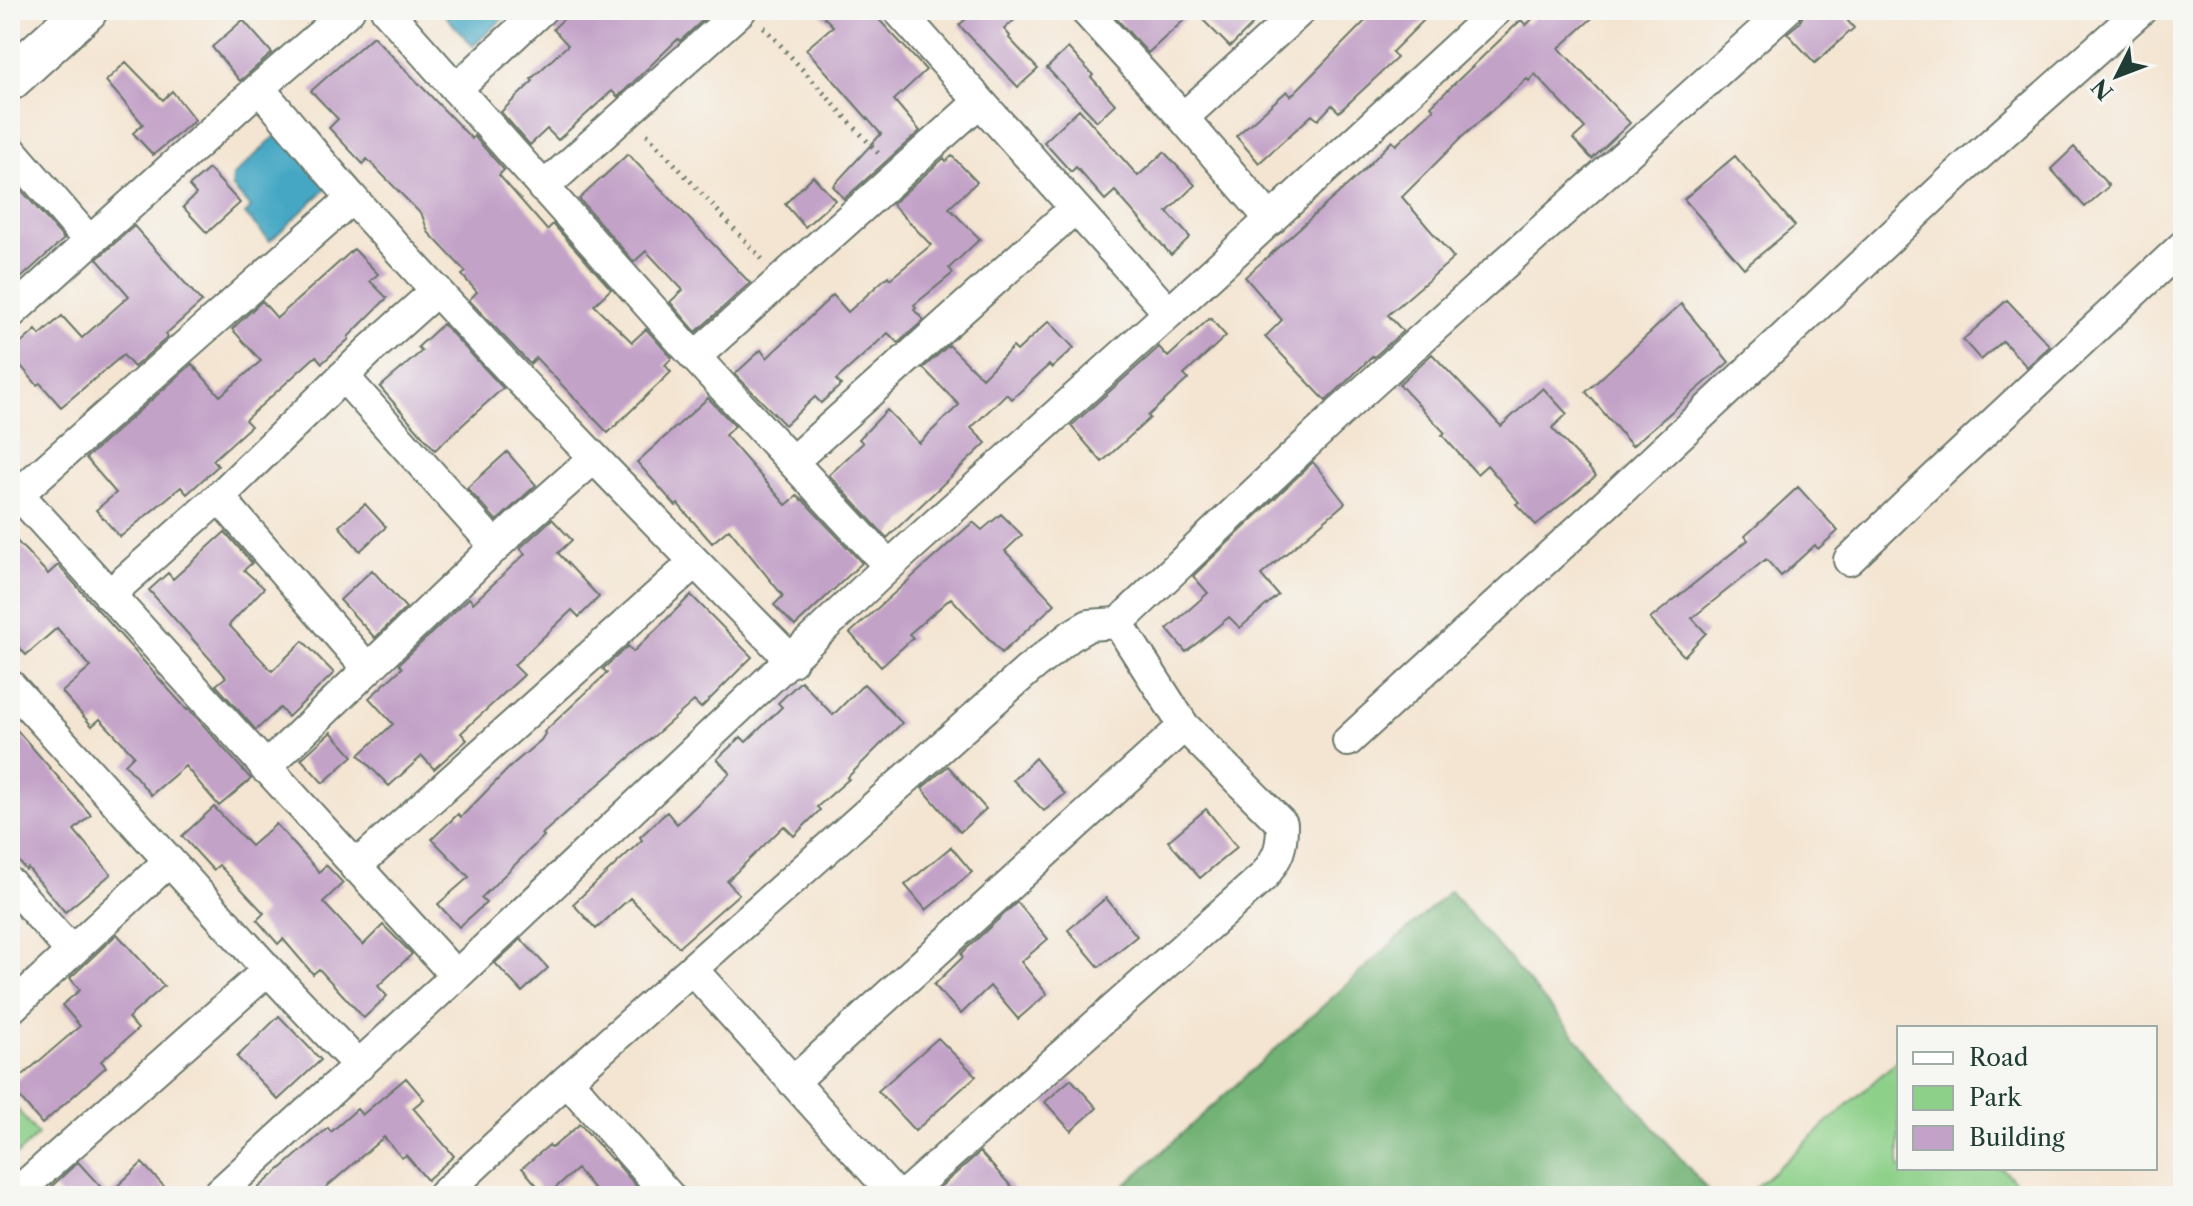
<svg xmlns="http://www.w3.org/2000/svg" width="2193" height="1206" viewBox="0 0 2193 1206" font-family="'Libre Caslon Text',serif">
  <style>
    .green { fill: #8dd089; stroke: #56865e; stroke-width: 2 }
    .forest { fill: #72b275; stroke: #487854; stroke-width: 2 }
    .water { fill: #45a7c4; stroke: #32727c; stroke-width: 2 }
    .building { fill: #c3a2c8 }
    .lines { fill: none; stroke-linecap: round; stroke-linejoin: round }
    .street-casing { stroke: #6a786b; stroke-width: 34 }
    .secondary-casing { stroke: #6a786b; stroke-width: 46 }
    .path { stroke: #6a786b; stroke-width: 5; stroke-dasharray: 2 6; stroke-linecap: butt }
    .street { stroke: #fff; stroke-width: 30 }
    .secondary { stroke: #fff; stroke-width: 42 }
  </style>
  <rect width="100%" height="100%" fill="#f6f6f2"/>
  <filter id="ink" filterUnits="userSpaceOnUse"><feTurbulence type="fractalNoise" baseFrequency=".0125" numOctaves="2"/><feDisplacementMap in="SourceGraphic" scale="16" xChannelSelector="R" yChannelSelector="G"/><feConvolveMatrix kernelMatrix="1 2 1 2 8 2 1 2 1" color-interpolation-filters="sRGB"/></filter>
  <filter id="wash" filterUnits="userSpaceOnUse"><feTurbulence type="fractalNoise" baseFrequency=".006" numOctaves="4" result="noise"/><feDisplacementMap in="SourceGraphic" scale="32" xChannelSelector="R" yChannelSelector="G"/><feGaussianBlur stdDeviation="1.8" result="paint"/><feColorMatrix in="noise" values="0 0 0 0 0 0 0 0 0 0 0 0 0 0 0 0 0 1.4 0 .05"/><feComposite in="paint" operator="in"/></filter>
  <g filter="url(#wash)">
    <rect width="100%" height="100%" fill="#f4e5d2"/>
    <path class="green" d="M1899 1059V1168H2002L2027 1196H1746Z
      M10 1100 38 1135 10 1161Z"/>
    <path class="forest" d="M1450 891 1713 1196H1113Z"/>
    <path class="water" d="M440 10H512L473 46Z
      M279 133 329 186 270 241 245 214 251 208 232 187 233 176Z"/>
    <g id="blocks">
      <path class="building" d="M573 10H714L680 41 678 39 618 97 612 91 558 140 547 129 530 145 501 112 533 81 531 79 568 45 553 29Z
        M817 10H870L926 70 894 100 920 131 844 199 833 186 881 134 806 49 833 26Z
        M976 10H1026L1004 29 1010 36 1009 38 1038 69 1018 87 959 25Z
        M1123 10H1267L1230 47 1194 11 1148 53 1115 17Z
        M1376 10H1434L1392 52 1397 58 1339 112 1332 105 1318 120 1312 115 1259 163 1236 136 1287 91 1291 96Z
        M1542 10H1601L1559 48 1630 123 1592 159 1573 139 1585 128 1535 74 1529 81 1527 79 1461 138 1402 197 1454 258 1388 315 1403 331 1374 357 1373 356 1326 401 1265 337 1282 320 1245 277 1361 173 1392 141 1396 145 1434 109 1431 106 1521 20 1526 25Z
        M1804 10H1838L1854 28 1815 63 1787 33 1799 23 1803 16Z
        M243 20 272 53 240 81 212 47Z
        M373 36 472 139 474 136 504 170 499 175 547 230 553 224 611 289 594 305 632 342 646 329 672 358 665 365 671 372 608 433 536 358 530 364 469 300 477 292 462 275 466 272 428 232 422 215 367 159 363 164 329 128 338 119 311 91Z
        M1068 48 1093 75 1091 77 1115 104 1097 121 1047 68Z
        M126 62 163 100 172 91 195 120 153 155 133 133 143 124 106 81Z
        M1079 109 1138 176 1164 152 1195 185 1167 212 1190 237 1171 255 1115 191 1105 200 1076 167 1071 172 1044 142Z
        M2074 147 2109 186 2085 207 2051 169Z
        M628 154 750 283 696 332 670 302 683 290 646 251 634 262 579 199Z
        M952 156 977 182 949 208 980 239 949 268 953 273 914 305 916 308 914 310 924 320 898 343 888 333 836 380 841 385 821 403 815 397 785 425 735 374 761 350 767 358 833 295 848 312 888 276 890 279 931 245 892 204 944 158 946 161Z
        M1735 156 1795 226 1744 268 1684 199Z
        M209 169 240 203 207 233 183 207 196 194 189 186Z
        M813 176 835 200 805 227 785 204Z
        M10 177 64 239 10 288Z
        M134 226 202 302 166 334 168 337 134 367 123 355 61 407 40 383 37 385 10 353 36 330 40 335 62 316 82 338 129 296 97 259Z
        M354 249 378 274 370 281 387 298 348 337 349 339 322 363 316 356 245 420 251 426 213 460 218 466 187 494 181 487 120 537 96 510 116 493 86 458 192 364 220 396 261 361 232 329 262 301 277 318Z
        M2007 300 2050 346 2027 367 2003 341 1981 360 1963 340Z
        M1681 304 1729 362 1632 446 1586 392Z
        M1210 318 1226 336 1184 375 1188 379 1148 416 1150 418 1102 462 1071 426 1159 347 1168 357Z
        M1049 321 1074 348 1052 368 1049 365 1012 399 1006 394 971 428 986 443 887 538 829 475 863 443 859 439 887 410 919 443 959 405 923 368 949 345 982 378 1013 347 1017 351Z
        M443 324 503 388 435 450 380 387 422 351 418 347Z
        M1432 354 1501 426 1543 388 1567 414 1552 428 1596 476 1536 525 1516 504 1519 502 1487 465 1477 474 1442 435 1445 433 1399 384Z
        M708 398 735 426 725 435 786 505 797 496 801 500 802 499 862 563 795 626 774 605 783 596 729 529 712 543 678 504 676 506 637 462Z
        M507 452 536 485 497 521 467 488Z
        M1313 462 1345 503 1261 575 1278 595 1240 628 1229 617 1186 652 1167 629 1208 593 1193 576Z
        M1798 487 1838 531 1818 549 1815 545 1781 576 1766 559 1692 618 1706 633 1684 656 1650 619 1748 540 1745 536Z
        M365 504 386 527 360 551 339 526Z
        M1001 514 1022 535 1005 551 1055 604 1002 653 951 598 909 634 913 638 881 667 850 633 973 522 982 530Z
        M552 519 572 540 558 553 599 597 579 617 572 610 514 665 524 675 461 733 467 740 434 769 422 756 389 786 359 755 393 724 369 698 402 668 399 664 441 624 469 598 473 603 525 554 520 548Z
        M225 532 252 563 244 570 264 588 229 625 272 671 303 641 334 673 288 717 280 708 256 730 216 685 226 677 149 590 168 573 173 579Z
        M10 534 48 574 58 565 187 710 189 709 251 779 219 806 185 766 151 795 125 764 134 755 100 719 92 726 62 692 91 667 57 628 26 655 10 637Z
        M372 570 406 608 375 638 340 600Z
        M691 595 752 657 701 708 694 701 542 834 544 836 481 898 486 903 459 927 438 904 469 877 432 839 458 814 461 817 513 764 541 740 545 734 544 732 607 673 603 669 628 646 633 652Z
        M801 681 833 715 864 684 902 723 847 778 849 779 817 807 820 810 794 836 784 826 727 881 739 894 679 947 630 898 596 929 573 904 642 840 640 837 667 812 677 824 730 773 717 759 741 737 746 742 782 707 778 703Z
        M10 722 91 815 74 830 111 874 65 912 28 868 26 870 10 851Z
        M331 732 353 756 323 783 301 759Z
        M1035 758 1065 794 1044 811 1013 780Z
        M948 766 986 809 960 832 922 788Z
        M214 807 251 846 276 824 319 872 326 865 343 883 323 902 363 945 383 925 412 954 378 986 387 996 364 1018 319 969 313 974 283 939 278 944 257 920 264 913 219 865 213 870 182 836Z
        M1206 809 1237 847 1200 878 1168 841Z
        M951 847 972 872 926 910 905 885Z
        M1106 898 1137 936 1099 967 1068 930Z
        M1017 902 1048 939 1021 962 1047 994 1018 1019 990 986 961 1014 934 985 963 957 961 954Z
        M117 934 164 986 128 1018 138 1029 101 1061 106 1067 42 1124 10 1086 80 1026 62 1005 80 990 70 978Z
        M521 939 548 968 522 992 495 963Z
        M279 1016 321 1060 278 1100 237 1057Z
        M938 1038 976 1076 915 1131 878 1091Z
        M406 1078 424 1099 413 1108 454 1156 427 1180 406 1155 402 1158 384 1137 316 1196H249L328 1128 331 1132 357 1109 362 1115Z
        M1071 1079 1097 1108 1071 1131 1045 1102Z
        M580 1124 612 1160 613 1159 645 1196H600L577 1169 546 1196 522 1168 549 1145 552 1148Z
        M980 1152 1020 1196H930Z
        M78 1162 108 1195 142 1163 173 1196H61L52 1186Z"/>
    </g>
  </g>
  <g filter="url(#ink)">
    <use href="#blocks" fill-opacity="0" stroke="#6a786b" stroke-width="2"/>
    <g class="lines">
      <g class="street-casing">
        <path id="street" d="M386 10 695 357 889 566
          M898 10 1169 313 1497 10
          M1085 10 1183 118 1271 220
          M259 88C291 125 321 163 353 199 495 358 643 509 792 661
          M456 89 541 10
          M1183 118 1301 10
          M10 149 89 241
          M543 188 741 10
          M10 314 259 88 349 10
          M695 357 979 102
          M343 376 496 547
          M793 461 1075 208
          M10 485 456 976
          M18 494 352 198
          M219 497 367 668
          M1849 560 1922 490 2183 246
          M109 595 219 497 370 350 437 290
          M10 685 268 970 359 1066
          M1348 741 1615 496 1962 170 2141 10
          M265 768 518 525 594 458
          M355 867 695 562
          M10 883 71 951
          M692 969 896 1196
          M10 1009 168 862
          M567 1080 669 1196
          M793 1082 1184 726
          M13 1196 268 970
          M216 1196 456 976 889 566 1169 313
          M442 1196 567 1080 1028 670 1072 635 1089 625 1118 623 1338 414 1786 10
          M903 1196 1264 876C1279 856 1282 848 1282 824L1184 726 1118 623"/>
      </g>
      <g class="secondary-casing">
        <path id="secondary" d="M10 79 86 10"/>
      </g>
      <path class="path" d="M764 27 878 153
        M647 134 762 259"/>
      <use href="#street" class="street"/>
      <use href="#secondary" class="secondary"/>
    </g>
  </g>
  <rect width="2193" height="1206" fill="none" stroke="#f6f6f2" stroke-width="40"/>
  <rect x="1897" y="1026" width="260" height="144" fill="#f6f6f2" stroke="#a0aca6" stroke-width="2"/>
  <rect x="1913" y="1052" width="40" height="12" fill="#ffffff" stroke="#a0aca6" stroke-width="2"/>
  <text x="1969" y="1066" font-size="24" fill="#1f3d34">Road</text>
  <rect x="1913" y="1086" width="40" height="24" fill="#8dd089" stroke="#a0aca6" stroke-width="2"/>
  <text x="1969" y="1106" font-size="24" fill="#1f3d34">Park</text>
  <rect x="1913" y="1126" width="40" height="24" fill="#c3a2c8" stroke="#a0aca6" stroke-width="2"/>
  <text x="1969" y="1146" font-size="24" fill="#1f3d34">Building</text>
  <g transform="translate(2117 76) rotate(228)" stroke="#f6f6f2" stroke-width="6" paint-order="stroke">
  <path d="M0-6L14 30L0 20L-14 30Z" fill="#1f3d34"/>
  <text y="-12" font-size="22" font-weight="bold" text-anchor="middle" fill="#1f3d34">N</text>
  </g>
</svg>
